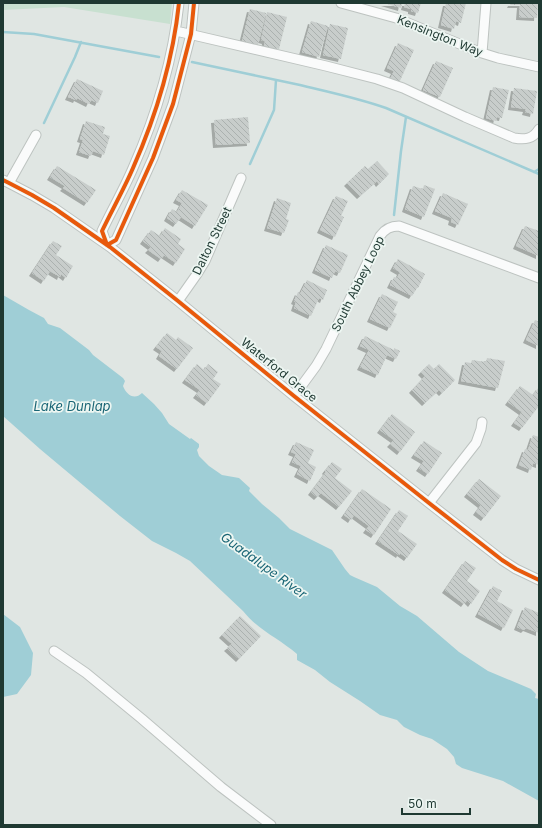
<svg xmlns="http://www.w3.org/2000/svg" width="542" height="828" viewBox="0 0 542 828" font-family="Inter,sans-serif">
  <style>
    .park { fill: #c8e0d0 }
    .water { fill: #9fced6 }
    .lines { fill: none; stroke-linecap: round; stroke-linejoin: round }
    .stream { stroke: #9fced6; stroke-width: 2.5 }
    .building { fill: url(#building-back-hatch); filter: url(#shadow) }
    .minor-casing { stroke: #bdc3c0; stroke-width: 11 }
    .minor { stroke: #fafbfb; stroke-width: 9 }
    .cycleway-casing { stroke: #edf6f2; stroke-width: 6 }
    .cycleway { stroke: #e8590c; stroke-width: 4 }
    .labels { text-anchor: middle; stroke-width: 3.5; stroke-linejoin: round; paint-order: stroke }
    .street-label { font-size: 12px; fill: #1f3932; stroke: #edf6f2 }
    .water-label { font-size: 13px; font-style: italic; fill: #196575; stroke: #edf6f2 }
  </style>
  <defs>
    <pattern id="building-back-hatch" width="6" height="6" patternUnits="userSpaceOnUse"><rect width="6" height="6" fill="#c8cdcb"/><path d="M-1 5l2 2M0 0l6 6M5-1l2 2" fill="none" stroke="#abb1af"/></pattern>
    <filter id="shadow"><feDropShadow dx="-3" dy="3" stdDeviation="0" flood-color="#0004"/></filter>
  </defs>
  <rect width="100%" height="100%" fill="#e0e6e3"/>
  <path class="park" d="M3 3H172L170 24 64 7 3 10Z"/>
  <path class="water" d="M3 295 29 310 44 318 48 324 60 328 89 350 93 355 123 378 125 381 123 386C126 394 134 401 142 393L154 404 162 413 169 424 190 439 191 438 199 444V447L197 450 199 456 209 466 222 475 239 478 250 488 249 491 262 504 279 518 290 529 332 550 345 569 350 575 354 577 377 587 400 606 417 616 459 652 488 671 531 689 536 694 535 698 539 699V801L503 781 462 768 456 764 454 757 447 749 432 739 420 735 404 727 397 720 380 715 360 701 330 682 315 670 297 660V654C280 639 258 630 243 611L190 561 176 553 152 541 120 516 40 449 3 416Z
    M3 614 20 627 33 653 31 675 17 694 3 697Z"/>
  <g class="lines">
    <path class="stream" d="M3 32 34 34 159 57
      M192 62C228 70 264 77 300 85 329 92 358 98 386 108L539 174
      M44 123 75 57 81 42
      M250 164 274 110 276 80
      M534 172 539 169
      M394 215 401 151 406 117"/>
  </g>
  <path class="building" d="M384 3H402L401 8Z
    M405 3H421L418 13 411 11V9L404 7Z
    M446 3H466L461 23 456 21 454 29 441 25Z
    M511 3H538L537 18 519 17 520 5H510Z
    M250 9 266 13 258 45 242 41Z
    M267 12 287 17 279 49 264 46 265 41 261 40Z
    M311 21 328 26 319 57 302 52Z
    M330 24 348 28 341 59 323 55Z
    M398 43 414 50 399 83 390 79 394 71 387 68Z
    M436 61 453 68 440 97 423 90Z
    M77 79 103 91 98 103 91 100 89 104 77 98 76 100 68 97Z
    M493 87 509 90 502 118 497 117 496 121 486 118Z
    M514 88 537 91 533 114 525 112 526 109 511 107Z
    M248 117 250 143 216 145 214 120Z
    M86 121 105 127 103 134 110 136 104 155 93 151 91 156 79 152 83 140 80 139Z
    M377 161 389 174 379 184 377 181 360 196 347 183 365 166 368 169Z
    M57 166 96 190 87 203 63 188 65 186 50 177Z
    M424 185 435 189 424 217 405 209 413 186 423 189Z
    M182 190 208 205 195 226 181 217 176 224 167 218 172 209 177 212 182 203 176 200Z
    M443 193 468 204 458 225 451 222 452 218 435 211Z
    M336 196 348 201 341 216 344 217 335 237 320 230Z
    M277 198 291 203 286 219 289 220 284 233 267 228Z
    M525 226 539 231V256L516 246Z
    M165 228 181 239 178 244 185 249 176 263 164 255 161 259 148 250 151 247 143 241 151 230 160 236Z
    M53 241 62 246 56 255 73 266 66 278 61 274 60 277 50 271 44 281 32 273Z
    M326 245 348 255 340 273 335 271 332 278 315 270Z
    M398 259 425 274 418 288H417L412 296 390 285 394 277 397 278 400 272 393 268Z
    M307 280 327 290 323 300 319 298 311 316 294 308 296 302 294 301 298 292 300 294Z
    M382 294 398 302 393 312 397 314 390 328 370 319Z
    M535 320 539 322V346L526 340Z
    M167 333 176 340 178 337 193 348 177 369 159 356 162 351 156 347Z
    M365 336 394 350V348L400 351 396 359 387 355 378 375 360 367 369 350 360 346Z
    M487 358 505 361 498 388 461 381 465 362 471 363 472 360 486 362Z
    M197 364 204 370 208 364 218 372 213 379 221 384 207 403 196 395 200 390 185 380Z
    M429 364 434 369 439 364 455 380 442 393 439 390 425 403 412 390 425 376 421 372Z
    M520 386 533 395 539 387V406L522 428 514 423 522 412 508 402Z
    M392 414 415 432 400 452 390 444 394 440 380 430Z
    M533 435 539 437V465L533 463 531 470 519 465 525 449 528 450Z
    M424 441 442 453 428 474 419 468 424 461 414 455Z
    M296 442 314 450 308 463 316 467 310 481 297 474 301 466 292 462 296 454 291 452Z
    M332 462 342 469 335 478 352 491 339 507 321 493 317 497 311 492 326 472 325 471Z
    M479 479 501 496 484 518 476 512 481 505 467 494Z
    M362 489 391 509 374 535 366 530 369 526 354 515 351 520 344 515Z
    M399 510 408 516 398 531 417 544 407 558 400 553 399 555 378 541Z
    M465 561 476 568 467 581 480 591 471 604 467 600 464 604 445 590Z
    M493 586 502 591 497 601 513 610 504 628 478 614Z
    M525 607 539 613V633L526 628 524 630 517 627Z
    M240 616 261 636 239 659 227 648 232 644 222 635Z"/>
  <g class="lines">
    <g class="minor-casing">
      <path id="minor" d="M179 3C173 59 156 116 133 168 124 189 112 210 102 231L107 245 116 240 153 158 173 104 191 34 194 3
        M341 3 396 18 430 32 482 53 498 58 539 67
        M176 31 326 66 377 79 403 88 465 117 514 138C525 140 533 139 539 129
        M482 53 486 3
        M3 180 9 183 32 195 54 208 110 247 178 301 294 396 429 503 502 560 516 569 539 580
        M9 183 36 135
        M178 301 197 274 205 261 241 178
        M294 396 316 366 326 349 380 236C385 229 390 226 399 226L539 278
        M429 503 476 443 481 429 482 422
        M54 651 86 673 142 719 221 787 271 825"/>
    </g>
    <use href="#minor" class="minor"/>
    <g class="cycleway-casing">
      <path id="cycleway" d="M179 3C173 59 156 116 133 168 124 189 112 210 102 231L107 245 116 240 153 158 173 104 191 34 194 3
        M3 180 9 183 32 195 54 208 110 247 178 301 294 396 429 503 502 560 516 569 539 580"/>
    </g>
    <use href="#cycleway" class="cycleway"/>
  </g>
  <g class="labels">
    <g class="street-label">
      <text transform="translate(440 36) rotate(22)" y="4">Kensington Way</text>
      <text transform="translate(212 241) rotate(-64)" y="4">Dalton Street</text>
      <text transform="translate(358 284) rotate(-64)" y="4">South Abbey Loop</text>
      <text transform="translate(279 370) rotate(39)" y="4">Waterford Grace</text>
    </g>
    <g class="water-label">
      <text x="72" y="411">Lake Dunlap</text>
      <text transform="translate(264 565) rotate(36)" y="5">Guadalupe River</text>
    </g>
  </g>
  <rect width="542" height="828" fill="none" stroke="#1f3932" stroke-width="8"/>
  <path d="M402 808v6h68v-6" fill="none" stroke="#1f3932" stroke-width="2"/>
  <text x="408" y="808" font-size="12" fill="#1f3932" stroke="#edf6f2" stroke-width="3" paint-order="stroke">50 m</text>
</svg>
